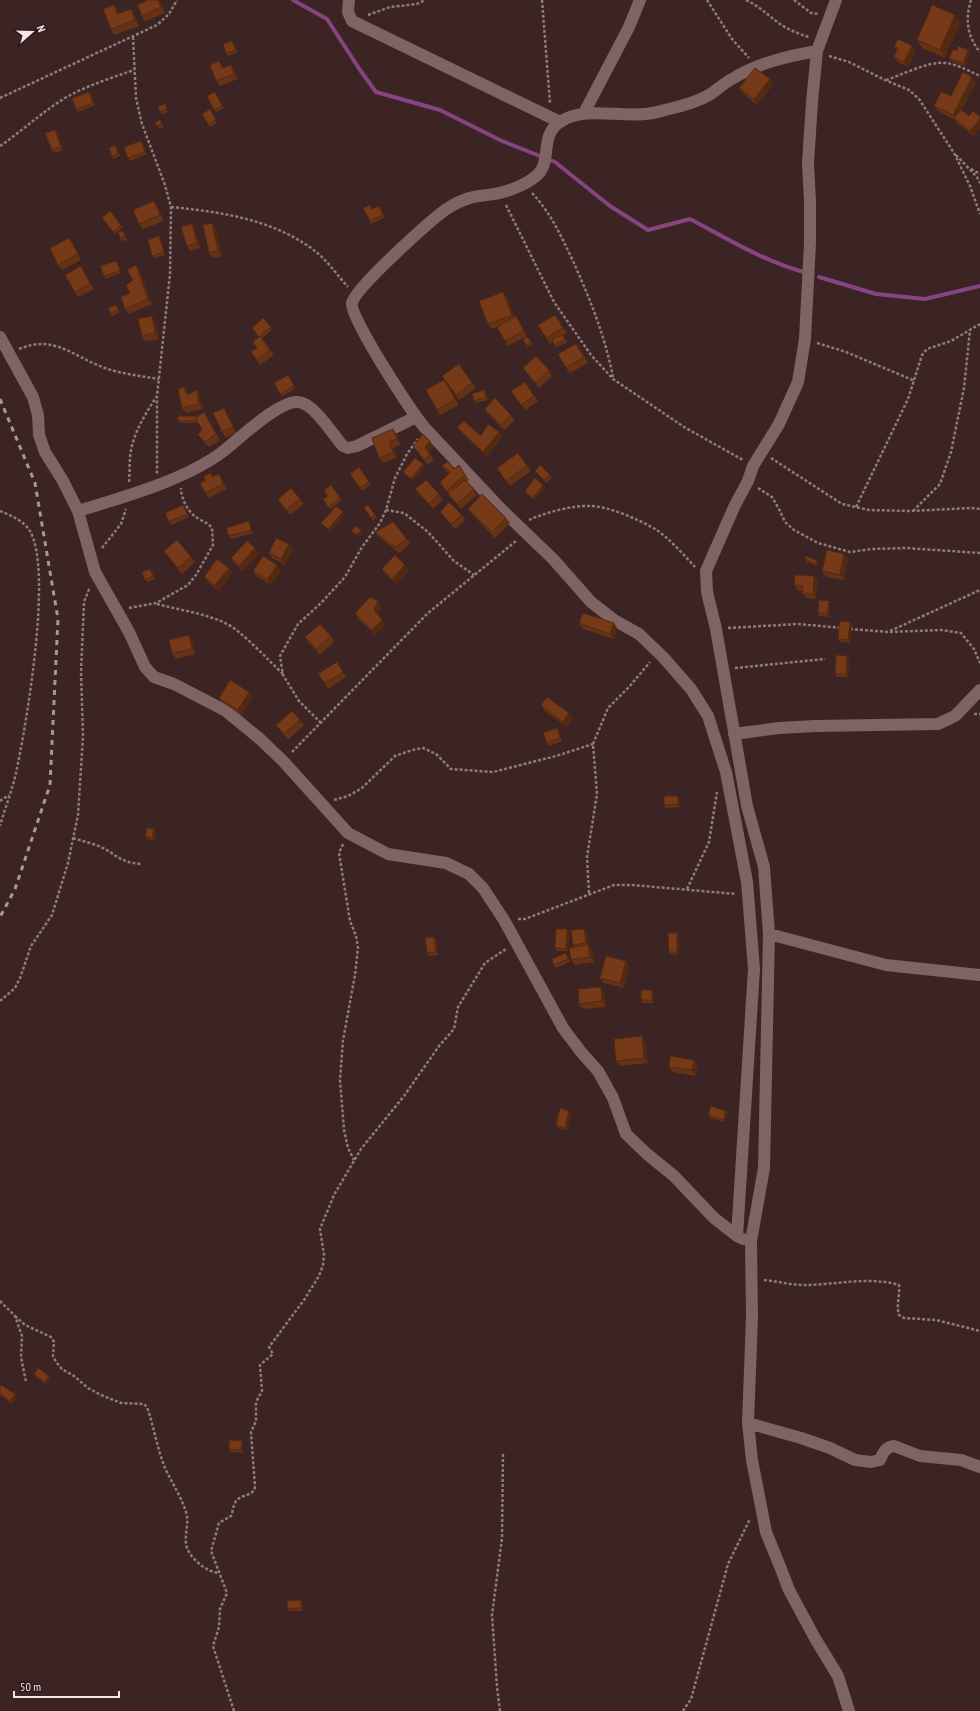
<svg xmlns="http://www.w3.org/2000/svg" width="980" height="1711" viewBox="0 0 980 1711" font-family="'PT Sans Narrow',sans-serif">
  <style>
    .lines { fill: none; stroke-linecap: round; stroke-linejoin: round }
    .stream { stroke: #874481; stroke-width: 4 }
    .path { stroke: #8f7b7a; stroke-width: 2.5; stroke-dasharray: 3 2; stroke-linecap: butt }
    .street { stroke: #7f6463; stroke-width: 12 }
    .rail { stroke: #aa9897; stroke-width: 3; stroke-dasharray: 5 5; stroke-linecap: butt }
    .wall { fill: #663215 }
    .shaded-wall { fill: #532911 }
    .building { fill: #773a18; stroke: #532911 }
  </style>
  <rect width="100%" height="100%" fill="#3b2423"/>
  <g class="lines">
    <path class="stream" d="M293 0 327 19 360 70 376 92 440 110 502 141 555 162 610 206 648 230 690 219C728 239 765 262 807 273
      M819 277 876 294 925 299 980 286"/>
    <path class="path" d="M542 0 550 103
      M707 0 732 39 749 58
      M746 0C759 6 769 16 780 24 789 30 799 34 809 37
      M794 0 811 13 819 14
      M971 0C965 20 967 36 980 52
      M368 15 390 7 417 4 425 0
      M133 37 136 98 142 124 165 185 171 207 170 274 157 396V474
      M829 56 849 62 885 80 909 90 919 99 954 153 970 186 980 214
      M886 80C902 75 928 61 945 63 957 64 969 71 980 76
      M0 98 157 25 169 14 177 0
      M0 146C22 131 42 112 65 98 86 86 111 78 134 70
      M956 155 977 177 980 183
      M971 169 980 174
      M532 193C551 213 561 236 573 261 590 299 605 336 613 377
      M506 205 554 302 591 355 613 379 684 427 743 460
      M171 207C221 212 273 219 315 251 327 260 337 275 348 287
      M817 343 846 352 915 381
      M19 349C55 334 73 357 105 368 122 374 141 376 159 379
      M771 458 842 504 869 510 912 511 971 508 980 509
      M129 482C130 471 129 460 131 450 135 430 146 413 157 396
      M758 488 772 497 779 509 785 522 794 530 818 543 850 552 872 549 906 548 980 553
      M856 507 908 399 922 355 927 349 951 341 980 324
      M386 510 404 513 428 532 454 561 474 575
      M0 511C10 515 24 521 30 531 53 571 26 726 16 773 12 791 5 808 0 826
      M913 511 940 484 951 452 964 388 970 330
      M529 520C544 513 573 505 589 506 608 506 638 519 655 529 668 537 684 555 695 567
      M102 548 121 524 126 509
      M157 604C179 610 204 613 225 623 241 630 269 661 283 674
      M129 608 156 603 188 585 196 575 213 545 212 528C208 523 204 522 199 519 188 513 181 499 181 488
      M728 628 798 624 843 628
      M850 629 888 632 942 630 961 633 974 649 980 663
      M890 631 980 590
      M735 668 825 659
      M974 714H980
      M321 723 299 701 283 675 280 656 298 624 321 603 345 577 362 547 380 523 386 510 395 478 407 454 418 439
      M292 752 428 613 516 541
      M334 800 348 796 362 788 395 756 412 750 423 748 436 754 451 769 493 772 556 756 593 744
      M0 801 9 795
      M73 838C82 841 92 843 101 847 118 855 118 862 141 864
      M343 844 339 853 350 921 356 936 358 948 355 975 343 1040 340 1080 344 1130 348 1148 354 1160
      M687 889 709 842 717 792
      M589 893 587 857 597 794 593 744 608 708 629 687 650 662
      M518 919H525L614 885H632L736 894
      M0 1001 15 988 20 978 31 946 52 915 68 863 78 815 83 736 81 672 84 602 90 587
      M764 1280C777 1281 790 1285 804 1285 834 1285 869 1276 899 1285 900 1295 896 1307 899 1315L904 1318 936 1320 980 1331
      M0 1301 15 1316 22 1336 21 1357 26 1382
      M15 1316 25 1325 51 1337 54 1342 53 1356 56 1362 62 1369 74 1376 88 1388 101 1395 121 1403 144 1404 147 1407C154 1427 157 1448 165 1468 172 1483 181 1496 186 1512 190 1524 183 1536 187 1548 192 1560 207 1572 219 1573
      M234 1711 213 1646 219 1627 220 1609 227 1593 211 1551 219 1523 231 1516C233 1512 233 1505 236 1501 241 1494 253 1497 255 1487L251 1432 256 1421V1402L262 1391 260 1365 273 1354 269 1347 304 1300 319 1276 323 1265 324 1255 320 1229 334 1195 361 1149 404 1096 439 1046 454 1029 458 1007 485 963 506 949
      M500 1711 497 1687 492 1615 502 1538 503 1453
      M683 1711 691 1699 728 1564 750 1519"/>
    <path class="street" d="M349 0 348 12 352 21 560 122
      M836 0 817 51 812 102 808 163 810 201V243L805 339 798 382 779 424 753 466 748 481 735 505 706 571 707 592 716 629 747 806 764 867 769 934 764 1168 751 1241 752 1317 748 1423 752 1460 766 1532 781 1569 789 1590 816 1640 838 1676 849 1711
      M584 113 629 27 640 0
      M0 337 33 397 38 415 39 435 45 452 63 481 78 511 95 572 129 632 145 667 154 677 174 684 226 711 260 739 283 761 348 833 388 854 446 863 469 874 483 888 504 920 563 1028 581 1052 598 1071 613 1098 626 1134 647 1154 674 1176 714 1218 737 1236 743 1239
      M78 511C124 497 182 481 221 453 237 441 279 400 298 402 314 403 333 435 343 446L348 448 357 446 416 417
      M734 734 779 728 815 726 938 724 955 716 980 690
      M769 934 886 965 980 975
      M737 1236 754 969 747 882 726 772 708 716 691 689 663 657 639 634 614 620 591 602 553 559 502 510 425 428C413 414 349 317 352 303 356 287 429 222 445 210 451 206 458 202 464 200 475 195 487 196 499 193 510 191 526 184 535 177 554 163 538 136 560 122 583 106 618 117 644 114 652 114 661 111 669 109 682 106 697 102 709 95 717 90 724 83 732 79 758 63 788 56 817 51
      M748 1423 801 1438 830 1448 855 1460 871 1462 880 1460C883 1453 885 1447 894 1446L920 1456 961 1460 980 1467"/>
    <path class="rail" d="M0 399 35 483 58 619 50 785 15 889 0 917"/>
  </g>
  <path class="wall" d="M145 0H160L165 13 145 21 142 16 146 1Z
    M114 5 118 10 119 14 131 9 135 15 139 26 114 35 111 29Z
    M955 15 960 23 945 58 922 48 917 40Z
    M234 43 238 52 228 56 226 53Z
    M894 46 916 51 908 67 898 62 894 57 897 51Z
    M968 50 970 52 965 66 951 61 949 58 957 51Z
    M219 61 223 68 231 65 234 70 238 79 220 86 216 81Z
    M976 82 961 111 969 116 980 117V129L974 136 958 124 955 120 938 111 934 106Z
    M773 85 757 105 743 93 739 88Z
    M89 92 91 94 95 105 78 112 76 109Z
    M215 92 224 108 216 112 214 110Z
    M166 107 168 112 162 114 160 112Z
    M212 112 217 123 210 127 208 124Z
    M162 123 164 127 159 129 157 126Z
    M55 130 57 132 63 150 54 153 52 150Z
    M143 143 147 154 130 161 128 158Z
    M117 148 120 156 113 159 112 156Z
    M154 201 158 207 164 221 143 229 139 224Z
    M379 206 385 217 371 224 370 221 373 209Z
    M104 221 121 225 123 227 115 234Z
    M216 228 222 256 213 258 209 253Z
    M195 229 201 248 190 251 187 246Z
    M123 231 125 234 127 240 121 241 120 238Z
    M69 238 73 243 81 260 62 270 58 265Z
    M160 239 165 255 154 258 152 256Z
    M118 263 121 273 106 279 104 276Z
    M84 271 94 289 78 297 75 292Z
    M140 271 152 304 129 314 125 309 130 293 133 280Z
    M507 297 515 317 519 321 527 336 508 346 497 327 492 329 488 324Z
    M116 305 118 308 119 313 112 316 110 313Z
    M263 318 272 330 262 338 274 355 260 365 251 352 257 348Z
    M559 320 567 333 563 335 567 343 556 347 553 342 550 344 546 338Z
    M155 321 159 339 145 341 142 336Z
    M528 337 533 344 528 347 526 345Z
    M580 349 588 363 570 373 566 368Z
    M459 364 476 388 459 400 442 376Z
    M523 368 549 370 552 376 539 388Z
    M288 375 295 389 282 396 280 394Z
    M444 380 459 405 440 415 437 410Z
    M525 382 538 401 525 410 511 391Z
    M184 387 189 394 197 390 200 396 203 409 186 413 182 408Z
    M484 390 486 393 488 400 476 403 474 401Z
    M485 409 511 415 515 420 504 430 488 414Z
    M204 412 220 440 209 447 202 440 198 435 202 429 198 423H180L178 421 197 416Z
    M227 413 236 433 226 438 222 432Z
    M457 427 481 436 502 437 487 457 461 432Z
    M397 435 401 445 393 448 397 457 383 463 379 458 372 438Z
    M430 441 433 447 429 453 434 459 428 465 413 446Z
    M518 453 531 471 510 486 497 468Z
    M459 465 469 480 467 482 477 495 461 509 450 496 440 482 450 474 446 471 442 466 454 469Z
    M359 467 371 484 362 491 350 474Z
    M535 471 550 475 552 478 546 483Z
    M211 473 213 477 219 474 222 480 227 489 208 498 205 493V481Z
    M331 485 342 500 330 509 323 499 328 496Z
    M543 485 545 487 535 500 526 494 525 491Z
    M415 489 439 494 443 500 433 509 419 494Z
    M278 499H300L304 504 290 515Z
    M368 505 377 517 373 521 364 508Z
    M184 508 189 517 171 525 169 522Z
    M468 509 506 518 510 523 495 538 472 514Z
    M440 512 462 515 465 520 455 529 444 517Z
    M249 521 253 533 231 539 229 536Z
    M375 532 407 539 410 544 399 553 379 537Z
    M255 548 259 554 243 571 234 563 231 558Z
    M293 550 285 565 272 558 269 553Z
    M164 551 191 557 195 562 182 574Z
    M844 554 848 559 844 580 826 577 822 571Z
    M805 559 819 563 817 566 807 562Z
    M382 569 409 570 396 584 385 574Z
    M152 571 155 579 147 582 145 580Z
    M253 571H281L271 585 256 576Z
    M232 573 219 591 208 582 204 577Z
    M814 576 818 582 816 599 806 598 802 593V591L798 590 794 585Z
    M829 601 830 603 829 617 819 616 818 613Z
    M381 607 378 615 385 625 376 635 358 619 355 613Z
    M850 622 852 624 850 643 840 642 838 639Z
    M579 623 617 628 614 639 583 629Z
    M189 635 192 641 195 654 176 659 172 653Z
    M331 636 334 642 320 655 309 643 305 637Z
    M849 658 848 677H837L835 674Z
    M337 662 346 677 328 689 318 674Z
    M253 697 241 715 223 703 219 698Z
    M541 705 573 718 567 727 545 711Z
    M300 720 304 725 288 740 276 725Z
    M559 730 562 741 549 746 547 743Z
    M680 799V807L666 808 664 805Z
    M156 832 154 841 147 839 145 836Z
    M586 931 588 945 592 950 594 962 575 965 571 960 575 947 573 945Z
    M569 932 568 951H557L555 948Z
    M679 936V954H670L669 952Z
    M434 937 436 940 438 955 429 956 427 953Z
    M566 953 570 962 556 968 554 965Z
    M629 967 624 988 604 983 600 978Z
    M601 987 604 992 606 1007 583 1009 579 1004Z
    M652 990 654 993 653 1003H643L641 1000Z
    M646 1042 648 1063 620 1066 616 1061Z
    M694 1060 697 1066 696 1076 672 1072 669 1067Z
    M569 1111 571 1113 567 1130 558 1128 556 1125Z
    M726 1111 728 1113 725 1122 710 1118 708 1115Z
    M34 1374 49 1376 51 1379 46 1385 36 1377Z
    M0 1387 15 1394 17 1397 12 1404 0 1395Z
    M242 1441 243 1444V1453L230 1452 229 1449Z
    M301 1600 303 1602V1611H290L288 1609Z"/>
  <path class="shaded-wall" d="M158 0H160L165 13 161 7Z
    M114 5 118 10 121 19 117 14Z
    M131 9 135 15 139 26 135 20Z
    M955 15 960 23 945 58 940 50Z
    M232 41 234 43 238 52 236 50Z
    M912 46 916 51 908 67 904 62Z
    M968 50 970 52 965 66 963 63Z
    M231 65 234 70 238 79 234 74Z
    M972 77 976 82 957 120 953 115Z
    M770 79 773 85 757 105 754 99Z
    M89 92 91 94 95 105 93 103Z
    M980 119V129L974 136 970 131Z
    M55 130 57 132 63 150 61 147Z
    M141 141 143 143 147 154 145 152Z
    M154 201 158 207 164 221 160 215Z
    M212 223 216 228 222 256 218 251Z
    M192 224 195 229 201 248 197 243Z
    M123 231 125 234 127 240 125 237Z
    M69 238 73 243 81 260 78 254Z
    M116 261 118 263 121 273 120 271Z
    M136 265 140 271 152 304 148 299Z
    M81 266 84 271 94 289 90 284Z
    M503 292 507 297 516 320 512 315Z
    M152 316 155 321 159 339 155 333Z
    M444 380 448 385 459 405 455 399Z
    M184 387 188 392 191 400 187 395Z
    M197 390 200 396 203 409 199 404Z
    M484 390 486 393 488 400 486 397Z
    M393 429 397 435 401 445 397 439Z
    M499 432 502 437 487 457 483 452Z
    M430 441 433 447 428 453 425 448Z
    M389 442 393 448 397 457 393 452Z
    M423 464 425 467 412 482 411 479Z
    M219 474 222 480 227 489 223 484Z
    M543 485 545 487 535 500 533 498Z
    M343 512 345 515 330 532 328 529Z
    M249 521 253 533 251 530Z
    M361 530 363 532 359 538 357 535Z
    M289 544 293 550 285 565 281 559Z
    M255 548 259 554 243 571 239 566Z
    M844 554 848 559 844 580 840 575Z
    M817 561 819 563 817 566 816 564Z
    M277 565 281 571 271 585 267 580Z
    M405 565 409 570 396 584 392 579Z
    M229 568 232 573 219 591 215 585Z
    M814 576 818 582 816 599 813 594Z
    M378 601 381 607 378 615 374 610Z
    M829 601 830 603 829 617 827 614Z
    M382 620 385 625 376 635 372 630Z
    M850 622 852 624 850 643 848 640Z
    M614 623 617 628 614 639 610 634Z
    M189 635 192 641 195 654 192 649Z
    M847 656 849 658 848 677 846 674Z
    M249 692 253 697 241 715 238 710Z
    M569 713 573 718 567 727 563 722Z
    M557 728 559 730 562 741 560 738Z
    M678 796 680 799V807L678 804Z
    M154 829 156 832 154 841 152 838Z
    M567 929 569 932 568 951 566 949Z
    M584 929 586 931 588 945 592 950 594 962 590 957 588 945 586 943Z
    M677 933 679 936V954L677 952Z
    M434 937 436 940 438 955 436 952Z
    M626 961 629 967 624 988 620 983Z
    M601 987 604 992 606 1007 602 1001Z
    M652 990 654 993 653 1003 652 1000Z
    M642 1036 646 1042 648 1063 644 1058Z
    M694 1060 697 1066 696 1076 692 1070Z
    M569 1111 571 1113 567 1130 565 1128Z
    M726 1111 728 1113 725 1122 723 1120Z
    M49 1376 51 1379 46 1385 45 1382Z
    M15 1394 17 1397 12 1404 10 1401Z
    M242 1441 243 1444V1453L241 1450Z
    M301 1600 303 1602V1611L301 1608Z"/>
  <path class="building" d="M145 0H158L161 7 142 16 137 5 146 1Z
    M114 5 117 14 131 9 135 20 111 29 103 9Z
    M932 5 955 15 940 50 917 40Z
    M898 39 912 46 904 62 894 57 898 48 894 46Z
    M232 41 236 50 226 53 223 44Z
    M958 46 968 50 963 63 949 58 953 49 957 51Z
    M219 61 222 68 231 65 234 74 216 81 210 65Z
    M755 68 770 79 754 99 739 88Z
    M963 72 972 77 953 115 934 106 941 92 951 96Z
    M89 92 93 103 76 109 72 98Z
    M215 92 222 106 214 110 207 96Z
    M165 104 167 109 160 112 158 106Z
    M210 109 216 120 208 124 202 114Z
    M961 110 969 116 973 111 980 117V119L970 131 954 118Z
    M160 120 162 124 157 126 155 122Z
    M55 130 61 147 52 150 45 133Z
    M141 141 145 152 128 158 124 147Z
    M115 145 118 154 112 156 109 148Z
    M154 201 160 215 139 224 133 210Z
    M370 205 372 209 379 206 383 215 370 221 363 208Z
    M110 211 121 225 113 232 102 218Z
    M212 223 218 251 209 253 203 225Z
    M192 224 197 243 187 246 181 227Z
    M123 231 125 237 120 238 118 232Z
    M159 236 164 252 152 256 148 240Z
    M69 238 78 254 58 265 50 248Z
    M116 261 120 271 104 276 100 266Z
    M136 265 148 299 125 309 121 297 130 293 126 285 133 280 127 270Z
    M81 266 90 284 75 292 65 275Z
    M503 292 512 315 488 324 479 301Z
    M116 305 118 310 110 313 108 308Z
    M555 315 563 328 546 338 538 325Z
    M152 316 155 333 142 336 138 319Z
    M516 316 524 331 505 341 497 327Z
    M263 318 271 327 259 337 252 328Z
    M563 335 565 340 554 345 552 339Z
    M260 336 270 350 257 360 251 352 257 348 253 342Z
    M528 337 531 342 526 345 523 339Z
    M576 344 584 357 566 368 558 354Z
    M536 356 549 370 535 383 523 368Z
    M459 364 472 383 456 395 442 376Z
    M288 375 294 386 280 394 274 383Z
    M444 380 455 399 437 410 426 390Z
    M525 382 534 396 521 405 511 391Z
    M184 387 187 395 197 390 199 404 182 408 178 389Z
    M484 390 486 397 474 401 472 394Z
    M495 398 511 415 501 425 485 409Z
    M224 408 233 427 222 432 213 413Z
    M204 412 216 434 205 442 198 435 202 429 195 418Z
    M178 416H197V417L195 418 197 421H178Z
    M464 421 481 436 488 424 499 432 483 452 457 427Z
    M393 429 397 439 389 442 393 452 379 458 372 438Z
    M423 434 430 441 425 448 430 454 424 460 413 446Z
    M518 453 527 466 506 481 497 468Z
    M415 458 423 464 411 479 403 472Z
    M448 461 454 469 459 465 465 475 446 491 440 482 451 472 442 466Z
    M540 465 550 475 544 480 535 471Z
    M359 467 369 482 360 488 350 474Z
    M211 473 212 477 219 474 223 484 205 493 200 483 205 481 204 476Z
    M535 478 543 485 533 498 525 491Z
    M426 480 439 494 429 504 415 489Z
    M465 480 474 489 457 504 448 494Z
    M331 485 340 498 328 507 323 499 328 496 324 490Z
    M291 488 300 499 286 510 278 499Z
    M482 494 506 518 492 532 468 509Z
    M449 502 462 515 451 524 440 512Z
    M183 505 187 514 169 522 165 513Z
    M368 505 375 515 371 518 364 508Z
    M336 506 343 512 328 529 321 523Z
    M249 521 251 530 229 536 226 528Z
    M393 522 407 539 395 547 375 532Z
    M356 526 361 530 357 535 351 531Z
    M276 538 289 544 281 559 269 553Z
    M177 540 191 557 178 568 164 551Z
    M247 541 255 548 239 566 231 558Z
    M827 550 844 554 840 575 822 571Z
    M395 555 405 565 392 579 382 569Z
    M263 556 277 565 267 580 253 571Z
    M806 556 817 561 816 564 805 559Z
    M217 559 229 568 215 585 204 577Z
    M150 569 153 576 145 580 142 572Z
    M795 575 814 576 813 594 802 593 803 586 794 585Z
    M370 597 378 601 374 610 382 620 372 630 355 613Z
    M819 600 829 601 827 614 818 613Z
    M583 613 614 623 610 634 579 623Z
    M840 621 850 622 848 640 838 639Z
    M320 624 331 636 316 649 305 637Z
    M189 635 192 649 172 653 169 640Z
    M836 655 847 656 846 674H835Z
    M337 662 343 672 325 683 318 674Z
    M230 680 249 692 238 710 219 698Z
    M547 697 569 713 563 722 541 705Z
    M292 711 300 720 284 734 276 725Z
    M557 728 560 738 547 743 543 733Z
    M664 796H678V804L664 805Z
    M147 828 154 829 152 838 145 836Z
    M556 929H567L566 949 555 948Z
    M584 929 586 943 573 945 571 930Z
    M668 933H677V952H669Z
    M434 937 436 952 427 953 425 938Z
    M588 945 590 957 571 960 569 948Z
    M566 953 568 959 554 965 552 959Z
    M606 956 626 961 620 983 600 978Z
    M601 987 602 1001 579 1004 578 989Z
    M641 990H652V1000H641Z
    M642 1036 644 1058 616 1061 614 1039Z
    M670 1056 694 1060 692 1070 669 1067Z
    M711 1106 726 1111 723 1120 708 1115Z
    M560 1108 569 1111 565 1128 556 1125Z
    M38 1368 49 1376 45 1382 34 1374Z
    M1 1385 15 1394 10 1401 0 1394V1387Z
    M229 1440 242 1441 241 1450 229 1449Z
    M301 1600V1608L288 1609 287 1601Z"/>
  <g transform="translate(32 32) rotate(70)" stroke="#301a1a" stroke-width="3" paint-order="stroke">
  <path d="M0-3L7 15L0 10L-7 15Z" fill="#f5e5e4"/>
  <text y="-6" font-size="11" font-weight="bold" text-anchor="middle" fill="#f5e5e4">N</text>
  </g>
  <path d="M14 1691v6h105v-6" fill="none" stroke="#f5e5e4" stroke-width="2"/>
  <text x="20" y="1691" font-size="12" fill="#f5e5e4" stroke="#301a1a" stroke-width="3" paint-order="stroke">50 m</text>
</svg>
